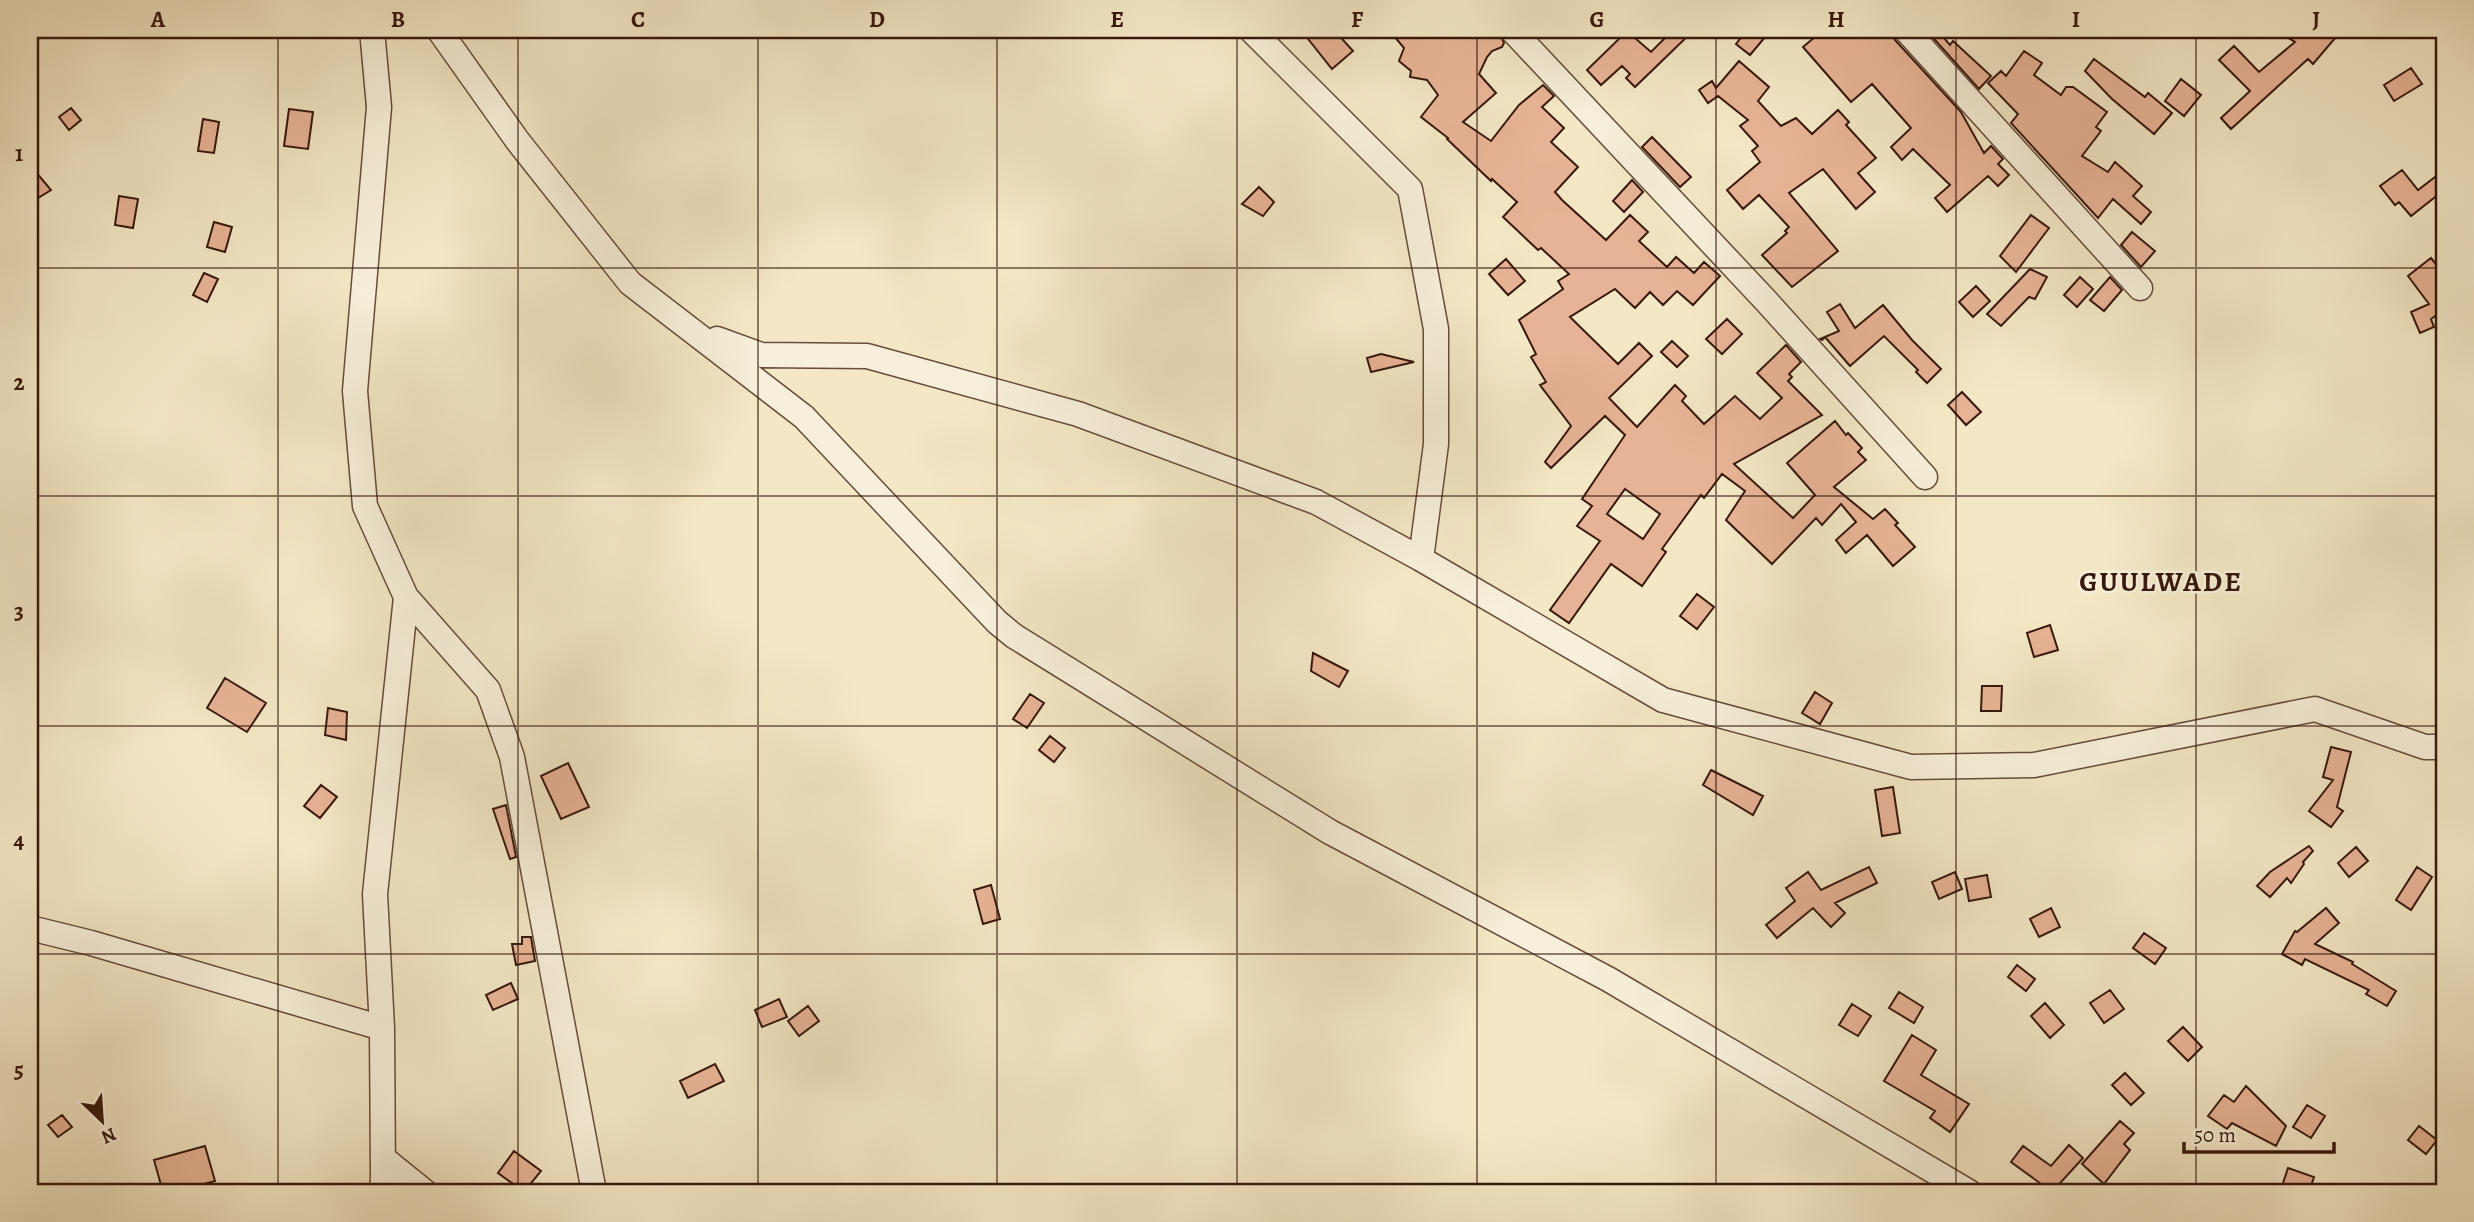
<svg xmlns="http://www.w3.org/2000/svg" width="2474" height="1222" viewBox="0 0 2474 1222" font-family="Alegreya,serif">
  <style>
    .building { fill: #e7b396; stroke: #37180c; stroke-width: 2; fill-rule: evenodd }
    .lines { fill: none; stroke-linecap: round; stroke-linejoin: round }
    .minor-casing { stroke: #664c3a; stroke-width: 27 }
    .minor { stroke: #f7efd9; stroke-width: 24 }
    .grid { fill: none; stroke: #37180c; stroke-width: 2; stroke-opacity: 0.55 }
    .labels { text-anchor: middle; stroke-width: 5; stroke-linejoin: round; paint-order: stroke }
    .district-label { font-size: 28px; font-weight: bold; letter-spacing: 2px; fill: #37180c; stroke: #f7efd9 }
    .neatline { fill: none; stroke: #37180c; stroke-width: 2.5 }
    .grid-label { font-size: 23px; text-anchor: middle; font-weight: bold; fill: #37180c }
  </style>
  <rect width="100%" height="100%" fill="#f3e7c5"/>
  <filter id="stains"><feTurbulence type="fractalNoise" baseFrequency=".00286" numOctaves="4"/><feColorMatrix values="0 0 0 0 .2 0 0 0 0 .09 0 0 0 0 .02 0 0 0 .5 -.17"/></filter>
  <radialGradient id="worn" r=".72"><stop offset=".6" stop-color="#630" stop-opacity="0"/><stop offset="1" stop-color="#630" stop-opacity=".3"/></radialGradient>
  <path class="building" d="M1301 30H1334L1353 51 1332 69Z
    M1389 30H1498L1504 43 1502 47 1492 51 1487 57 1479 74 1496 93 1463 122 1491 141 1519 105 1543 85 1554 96 1542 107 1564 128 1551 142 1578 167 1555 192 1562 200 1606 240 1630 215 1648 232 1639 241 1667 267 1676 257 1694 273 1704 262 1720 276 1693 305 1677 291 1663 305 1650 292 1635 308 1615 289 1570 317 1618 364 1639 343 1652 356 1609 398 1637 427 1675 385 1686 396 1682 401 1704 424 1735 396 1760 419 1782 398 1757 373 1786 345 1801 362 1789 374 1792 377 1788 381 1822 415 1734 464 1793 518 1815 495 1787 463 1835 421 1846 435 1848 433 1862 448 1858 452 1866 460 1834 487 1873 519 1885 509 1898 523 1895 525 1915 547 1893 566 1867 535 1846 553 1836 540 1856 522 1841 504 1822 525 1816 518 1772 564 1726 520 1745 491 1722 474 1704 498 1701 495 1662 549 1666 552 1642 586 1611 564 1569 623 1550 610 1600 541 1577 526 1592 506 1582 499 1625 435 1605 416 1551 468 1545 462 1571 426 1540 385 1546 382 1531 357 1536 354 1519 320 1563 289 1558 281 1569 274 1541 248 1538 250 1503 217 1517 202 1492 179 1491 181 1447 139 1448 138 1421 117 1438 95 1427 80 1410 77 1411 71 1399 61 1404 48ZM1625 489 1660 514 1643 539 1607 514Z
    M1673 30H1694L1635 87 1626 78 1630 74 1622 66 1601 85 1587 70 1627 31 1651 52Z
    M1747 30H1771L1750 55 1736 44Z
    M1823 30H1892L1895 40 1961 112 1984 153 1991 146 2003 159 1998 164 2009 175 1998 186 1988 176 1947 212 1935 198 1950 185 1913 149 1902 160 1891 147 1911 128 1872 84 1851 102 1803 47Z
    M1926 30H1937L1950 45 1953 41 1991 76 1979 89Z
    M2275 30H2342L2313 64 2308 59 2231 129 2221 118 2250 91 2219 60 2234 46 2259 72 2295 42Z
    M2024 51 2042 63 2034 75 2061 95 2066 87H2073L2107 112 2096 127 2101 131 2082 156 2108 172 2115 162 2142 186 2133 196 2151 212 2141 224 2113 199 2098 218 2011 123 2018 114 1988 83 2001 71 2006 76Z
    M2094 59 2145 97 2148 93 2172 113 2154 134 2112 99 2085 71Z
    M1739 61 1769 87 1758 101 1781 126 1796 118 1812 134 1838 110 1849 122 1846 125 1876 158 1858 173 1875 192 1856 209 1823 169 1789 193 1838 251 1792 287 1762 255 1787 233 1785 231 1789 227 1759 195 1743 209 1727 190 1760 162 1752 151 1758 146 1740 126 1748 120 1718 96 1708 103 1699 90 1712 81 1716 88Z
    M2411 68 2422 84 2394 101 2384 85Z
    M2181 79 2201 95 2184 116 2165 101Z
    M71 108 81 120 69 130 59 117Z
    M289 109 313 112 308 149 284 146Z
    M203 119 219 122 214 153 198 151Z
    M1652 137 1691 177 1680 187 1642 147Z
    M30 165 51 190 30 203Z
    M2402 170 2418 190 2444 170V190L2411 216 2399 202 2395 205 2380 186Z
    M1632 180 1643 192 1624 212 1613 201Z
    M1259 187 1274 202 1263 216 1242 204Z
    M119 196 138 199 133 228 115 225Z
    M2031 215 2049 228 2016 272 2000 256Z
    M214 222 232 227 225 252 207 247Z
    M2132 232 2155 251 2141 267 2121 245Z
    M2431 258 2444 274V323L2438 314 2431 319 2434 327 2420 333 2411 312 2429 304 2408 276Z
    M1506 259 1525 281 1508 295 1489 274Z
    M2030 269 2047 277 2035 299 2029 297 2001 326 1987 314Z
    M204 273 218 279 207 302 193 295Z
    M2080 277 2093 289 2077 307 2064 295Z
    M2110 277 2122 290 2104 311 2090 300Z
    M1976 286 1990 301 1973 317 1959 302Z
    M1840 304 1855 328 1883 305 1912 340 1941 369 1927 383 1916 372 1918 370 1884 336 1850 366 1825 337 1822 340 1820 339 1839 331 1827 312Z
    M1727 319 1742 334 1722 354 1706 339Z
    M1672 341 1688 356 1677 367 1661 352Z
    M1381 354 1414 362 1371 372 1367 358Z
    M1962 392 1981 412 1966 425 1948 405Z
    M1697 594 1714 607 1697 629 1680 616Z
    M2050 625 2058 650 2034 657 2027 633Z
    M1313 653 1348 671 1339 687 1311 671Z
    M225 678 266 703 247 732 207 708Z
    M1982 686H2002L2001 711H1981Z
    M1815 692 1832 703 1820 724 1802 713Z
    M1030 694 1044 703 1027 728 1013 719Z
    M328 708 347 712 346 740 325 735Z
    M1050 736 1065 748 1054 762 1039 750Z
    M2331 747 2351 752 2337 807 2343 811 2331 827 2309 811 2333 780 2323 777Z
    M568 763 589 807 561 819 541 776Z
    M1711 770 1763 796 1753 815 1703 785Z
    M321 785 337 797 320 818 304 806Z
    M1893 787 1900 833 1882 836 1875 790Z
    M506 805 516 857 510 859 493 809Z
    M2309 846 2313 851 2303 862 2304 864 2291 883 2287 878 2270 897 2257 886 2270 872Z
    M2356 847 2368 861 2349 877 2338 863Z
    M1869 867 1877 883 1835 903 1845 913 1831 927 1813 908 1777 938 1766 925 1795 901 1786 888 1808 872 1821 890Z
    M2417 867 2432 877 2411 910 2396 900Z
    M1955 872 1962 889 1939 899 1932 882Z
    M1987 875 1991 897 1969 901 1965 879Z
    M991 885 1000 919 983 924 974 890Z
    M2051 908 2060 927 2039 937 2030 919Z
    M2326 908 2339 923 2315 944 2353 962 2352 964 2396 991 2387 1006 2366 994 2369 990 2305 959 2302 965 2282 954 2295 931 2297 932Z
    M2144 933 2166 948 2155 964 2133 948Z
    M522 937H531L535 961 516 965 512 944H522Z
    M2017 965 2035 979 2026 991 2008 977Z
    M511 983 518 999 493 1010 486 995Z
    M2110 990 2124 1009 2104 1023 2090 1003Z
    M1899 992 1923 1007 1914 1023 1889 1008Z
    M779 999 787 1017 762 1027 755 1010Z
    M2045 1003 2064 1025 2050 1038 2031 1016Z
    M1852 1004 1871 1016 1858 1036 1839 1025Z
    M808 1006 819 1021 799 1036 788 1021Z
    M2183 1027 2202 1047 2188 1061 2168 1041Z
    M1912 1035 1936 1050 1921 1075 1969 1104 1950 1132 1930 1118 1935 1111 1884 1081Z
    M715 1064 724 1081 688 1098 680 1081Z
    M2125 1073 2144 1093 2131 1105 2112 1085Z
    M2246 1086 2286 1126 2276 1146 2232 1123 2227 1129 2208 1116 2224 1095 2234 1102Z
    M2307 1105 2325 1116 2311 1138 2293 1127Z
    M62 1115 72 1127 58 1137 48 1125Z
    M2120 1121 2134 1133 2124 1144 2130 1150 2104 1184 2082 1164Z
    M2419 1126 2437 1140 2426 1154 2408 1140Z
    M2069 1145 2083 1158 2052 1192 2011 1162 2023 1146 2051 1166Z
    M205 1146 215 1181 175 1192H163L154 1160Z
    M514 1151 541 1171 524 1192 498 1173Z
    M2288 1168 2314 1177 2309 1192H2292L2281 1189Z"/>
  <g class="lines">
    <g class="minor-casing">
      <path id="minor" d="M372 30 379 107 355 391 365 506 406 597 375 894 382 1028 383 1180 381 1192
        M439 30 517 140 630 283 804 417 997 622 1014 636 1330 832 1608 979 1969 1192
        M1251 30 1410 189 1436 329V444L1421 559
        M1512 30 1768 303 1925 477
        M1906 30 2140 288
        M717 339 761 355 867 356 1078 414 1316 502 1421 559 1663 700 1911 767 2034 765 2315 709 2425 747H2444
        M406 597 488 690 512 757 594 1192
        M30 928 91 943 382 1028
        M383 1158 425 1192"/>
    </g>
    <use href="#minor" class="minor"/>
  </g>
  <path class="grid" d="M278 30V1192M518 30V1192M758 30V1192M997 30V1192M1237 30V1192M1477 30V1192M1716 30V1192M1956 30V1192M2196 30V1192M30 268H2444M30 496H2444M30 726H2444M30 954H2444"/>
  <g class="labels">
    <g class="district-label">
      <text x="2161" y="591">GUULWADE</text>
    </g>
  </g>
  <rect width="2474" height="1222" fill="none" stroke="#f3e7c5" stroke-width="77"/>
  <g transform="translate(102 1121) rotate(155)" stroke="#f7efd9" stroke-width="5" paint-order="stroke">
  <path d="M0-5L12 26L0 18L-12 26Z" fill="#37180c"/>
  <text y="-10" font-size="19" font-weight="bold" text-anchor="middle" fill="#37180c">N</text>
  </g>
  <path d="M2184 1142v10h150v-10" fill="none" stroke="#37180c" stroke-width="3.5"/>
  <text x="2194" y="1142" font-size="21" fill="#37180c" stroke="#f7efd9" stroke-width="5" paint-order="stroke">50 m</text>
  <rect x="38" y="38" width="2398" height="1146" class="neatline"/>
  <g class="grid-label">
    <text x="158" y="27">A</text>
    <text x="398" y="27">B</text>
    <text x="638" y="27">C</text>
    <text x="877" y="27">D</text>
    <text x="1117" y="27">E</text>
    <text x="1357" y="27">F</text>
    <text x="1597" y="27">G</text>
    <text x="1836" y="27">H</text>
    <text x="2076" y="27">I</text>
    <text x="2316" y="27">J</text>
    <text x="19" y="161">1</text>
    <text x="19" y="390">2</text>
    <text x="19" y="619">3</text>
    <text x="19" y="848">4</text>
    <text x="19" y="1077">5</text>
  </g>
  <rect width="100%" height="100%" filter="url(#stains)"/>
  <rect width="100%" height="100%" fill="url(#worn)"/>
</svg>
